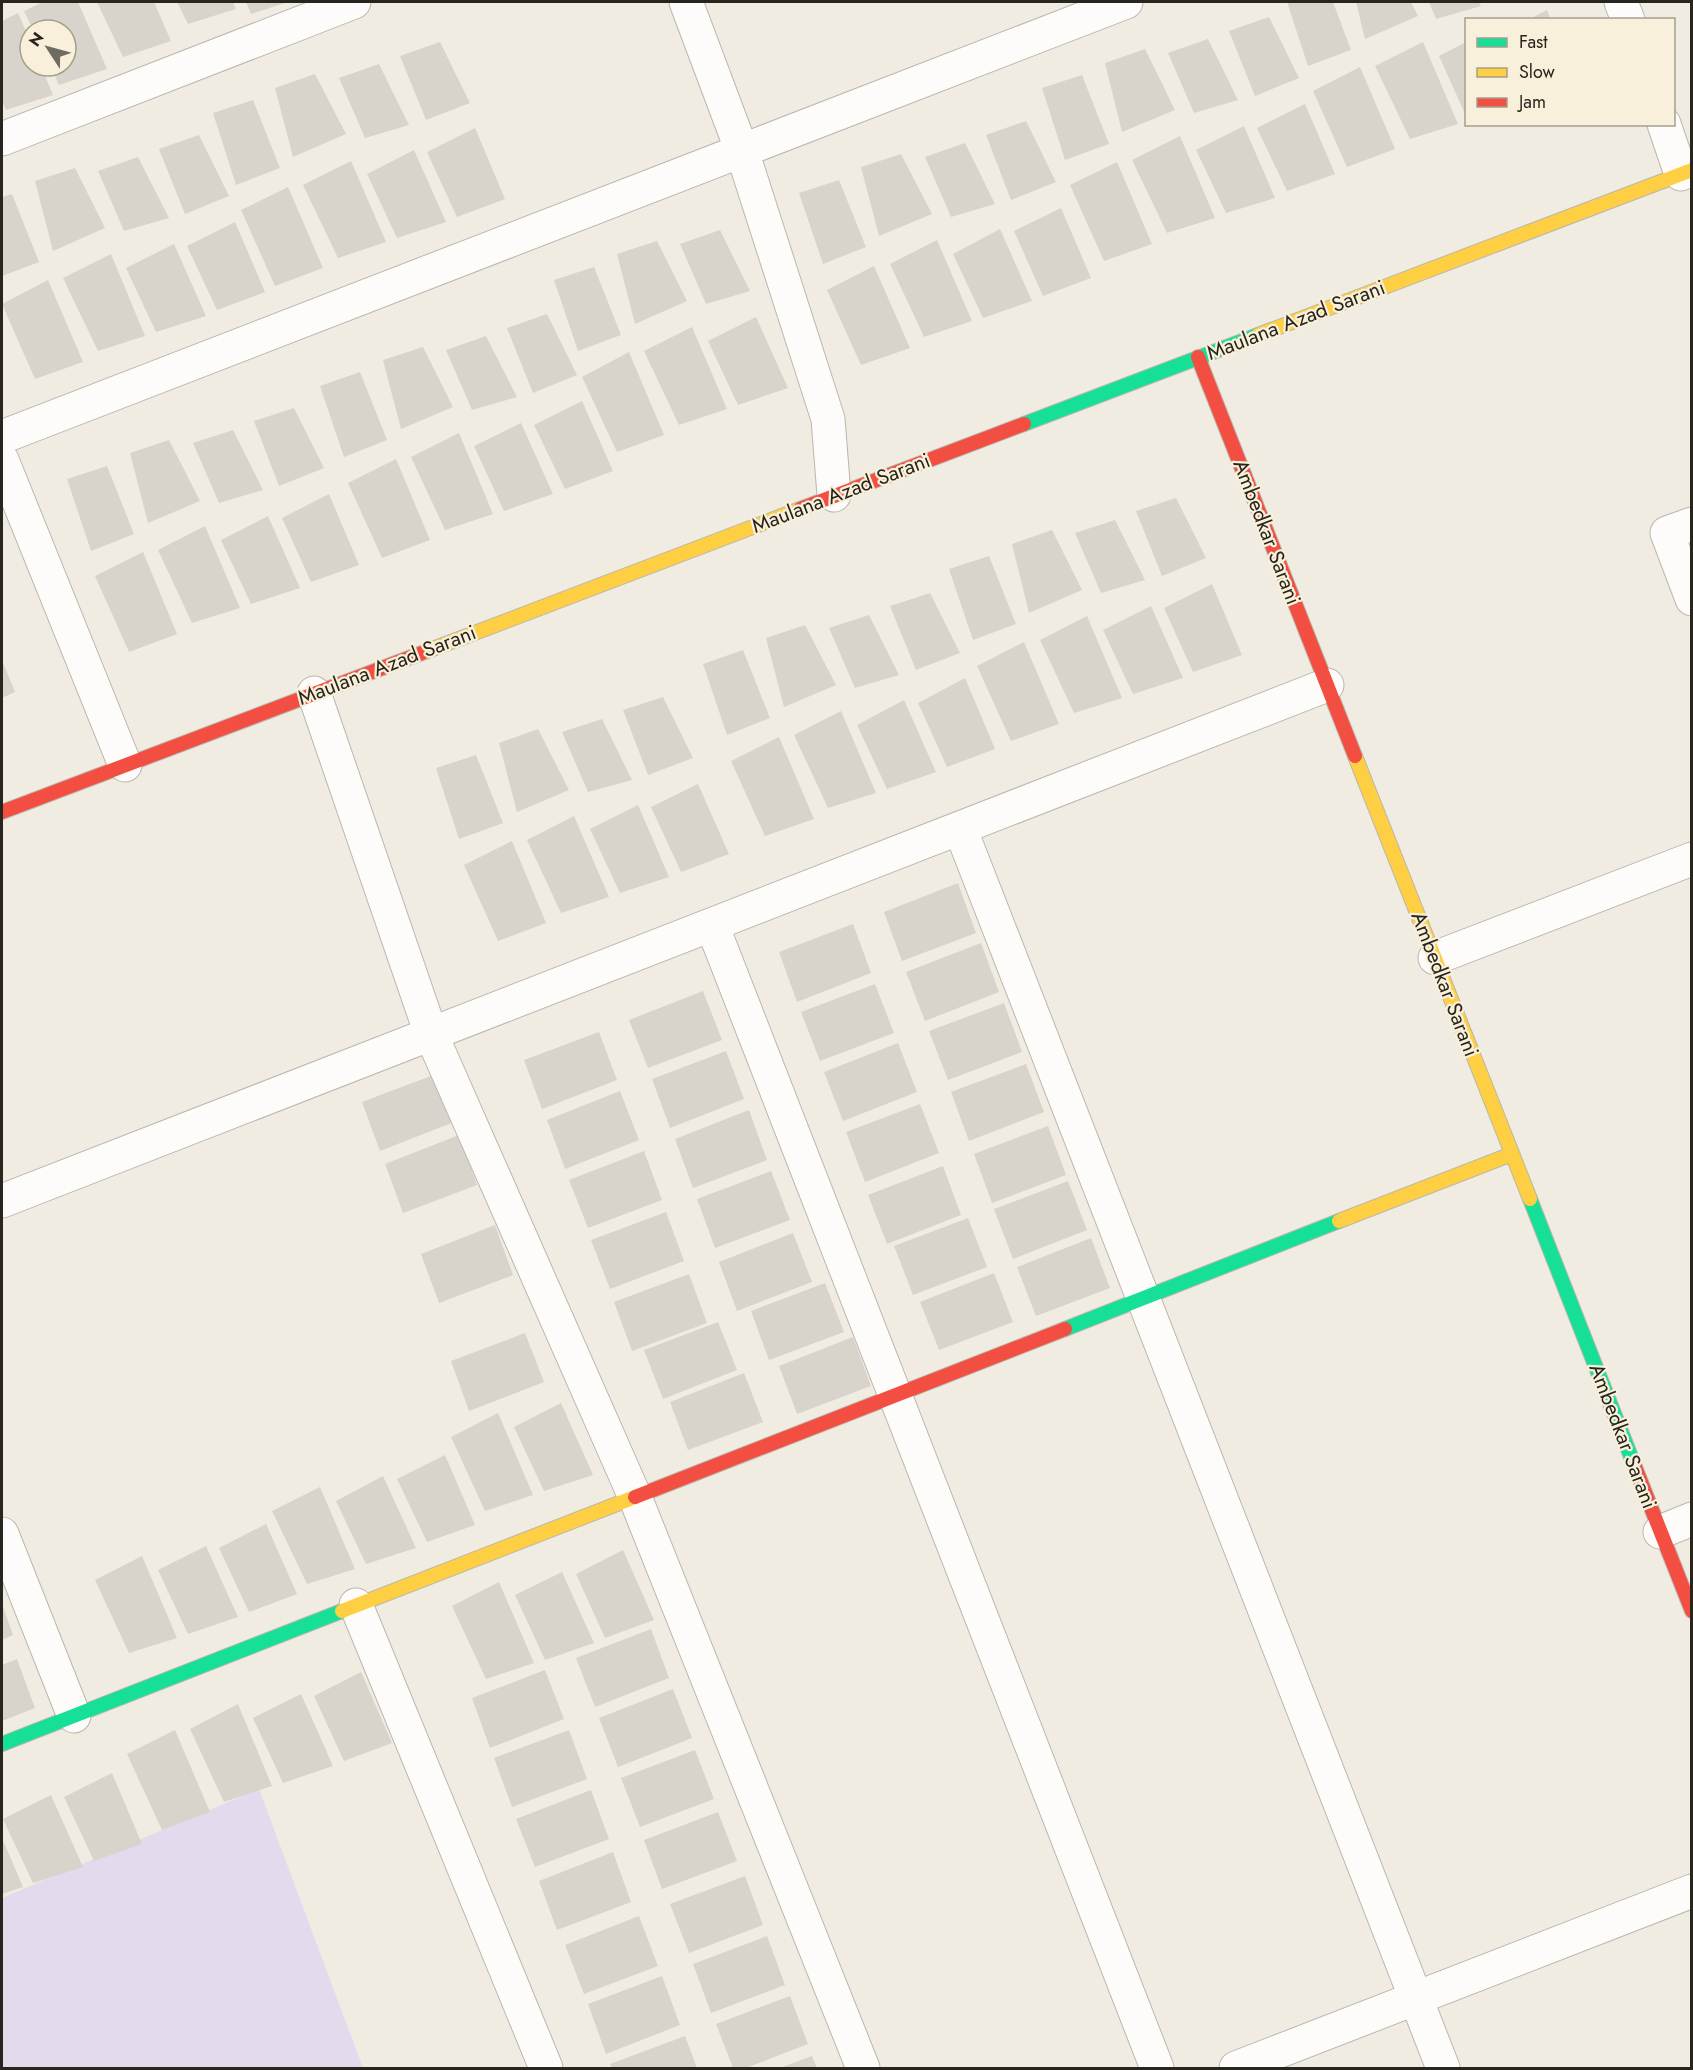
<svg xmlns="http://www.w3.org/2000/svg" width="1693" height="2070" viewBox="0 0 1693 2070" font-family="Jost,sans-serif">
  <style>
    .green { fill: #e3daee }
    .building { fill: #d8d4cb }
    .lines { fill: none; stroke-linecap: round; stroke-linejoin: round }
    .street-casing { stroke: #bbb7ae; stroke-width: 35 }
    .fast-casing { stroke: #bbb7ae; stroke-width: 16 }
    .slow-casing { stroke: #bbb7ae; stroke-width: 16 }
    .jam-casing { stroke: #bbb7ae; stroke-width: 16 }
    .street { stroke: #fdfcfa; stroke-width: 33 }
    .fast { stroke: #16e098; stroke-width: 14 }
    .slow { stroke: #ffcf43; stroke-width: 14 }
    .jam { stroke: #f24e42; stroke-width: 14 }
    .labels { text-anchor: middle; stroke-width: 4.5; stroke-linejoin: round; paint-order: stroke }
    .street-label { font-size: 21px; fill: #28251d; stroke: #f8f0da }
  </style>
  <rect width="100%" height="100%" fill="#f1ece1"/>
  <path class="green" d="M259 1789 363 2068H2V1898Z"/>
  <path class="building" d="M43 2H78L107 69 59 85 50 66H66V30H33L24 11Z
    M97 2H154L171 41 123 57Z
    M177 2H233L236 9 188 24Z
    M246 2H288L251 14Z
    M1287 2H1333L1351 50 1308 66Z
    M1356 2H1411L1418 16 1365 39Z
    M1429 2H1479L1481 6 1436 19Z
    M1547 10 1551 20H1528Z
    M18 13 30 41V66H41L53 95 6 110 2 101V21Z
    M1269 17 1299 78 1255 96 1229 31Z
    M1208 39 1238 100 1194 113 1168 53Z
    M440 42 470 103 426 120 400 56Z
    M1423 42 1458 124 1410 139 1375 66Z
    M1466 42V116L1439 56Z
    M1145 49 1175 110 1122 132 1105 63Z
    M379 64 409 125 365 138 339 78Z
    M1360 67 1395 149 1347 167 1313 91Z
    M315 74 346 134 293 157 275 88Z
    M1082 75 1109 144 1065 160 1042 88Z
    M253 100 280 168 236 185 213 113Z
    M1305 104 1335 174 1287 191 1257 128Z
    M1026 121 1056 182 1011 200 986 135Z
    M1244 126 1275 198 1226 213 1196 150Z
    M475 128 505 199 457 217 427 152Z
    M199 135 229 196 185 214 159 149Z
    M1180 136 1215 218 1167 233 1132 160Z
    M965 143 995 204 951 217 925 157Z
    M414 150 446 222 397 238 367 174Z
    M901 154 932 214 879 236 861 167Z
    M138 157 169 218 124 231 98 171Z
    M351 161 386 242 338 258 303 185Z
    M1117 162 1152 244 1104 261 1070 185Z
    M75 168 105 228 53 251 35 181Z
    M839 180 866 247 823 264 799 193Z
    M288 187 323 268 275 286 241 210Z
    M12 194 39 262 2 276V197Z
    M1061 208 1091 278 1043 296 1014 231Z
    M235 222 265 292 217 310 187 246Z
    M1000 229 1032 301 983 318 953 254Z
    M720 230 750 291 706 304 680 244Z
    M937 240 972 321 924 337 890 264Z
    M657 241 687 301 635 324 617 254Z
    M174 244 206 316 156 332 126 268Z
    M111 254 145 336 98 351 63 278Z
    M874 266 910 348 861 365 827 290Z
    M594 267 621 335 578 351 554 280Z
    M48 280 83 362 35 379 2 304Z
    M547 314 577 375 533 393 507 328Z
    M756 317 788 388 738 405 708 341Z
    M692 327 727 409 679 425 644 351Z
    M486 336 517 397 472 410 446 350Z
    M423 347 453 407 401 429 383 360Z
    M629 352 664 435 617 452 582 377Z
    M360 372 387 440 344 457 320 386Z
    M582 401 613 471 565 489 534 425Z
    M294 408 324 468 279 486 254 421Z
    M521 423 553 494 504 511 474 446Z
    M233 430 263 490 219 503 193 443Z
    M459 433 493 514 445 530 411 457Z
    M169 440 200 501 148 523 130 453Z
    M396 459 430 540 382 558 348 483Z
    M107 466 134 534 91 551 67 479Z
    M329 494 359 565 311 582 282 518Z
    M1176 498 1206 558 1162 576 1136 511Z
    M268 516 300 588 251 604 221 540Z
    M1115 520 1145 580 1101 593 1075 533Z
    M205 526 240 608 192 623 158 550Z
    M1052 530 1082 590 1029 613 1012 544Z
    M143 552 177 634 129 652 95 576Z
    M989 556 1016 624 973 640 949 569Z
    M1212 584 1242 655 1193 672 1164 608Z
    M930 593 960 653 916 670 890 606Z
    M1151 606 1183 678 1133 694 1103 630Z
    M869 615 899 675 855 688 829 628Z
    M1087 616 1122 698 1074 713 1040 640Z
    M805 625 836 685 784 707 766 638Z
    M1024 642 1059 724 1011 741 977 666Z
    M743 650 770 718 727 735 703 664Z
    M2 660 15 692 2 698Z
    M965 678 995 749 947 767 918 703Z
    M663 697 693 758 648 775 623 710Z
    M904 700 936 772 887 789 857 725Z
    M841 711 876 793 828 808 794 735Z
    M602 719 632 780 588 792 562 732Z
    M538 729 569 790 517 812 499 743Z
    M779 737 814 819 765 836 731 761Z
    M476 755 503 823 459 839 436 768Z
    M698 784 729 854 681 872 651 807Z
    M638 805 669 877 620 893 590 829Z
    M574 816 609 897 561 913 527 840Z
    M512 841 546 923 498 941 464 865Z
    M958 883 976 933 902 961 884 912Z
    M853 924 871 973 797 1002 779 952Z
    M981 943 999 992 925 1021 906 972Z
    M875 984 894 1033 820 1061 801 1012Z
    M703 991 722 1040 648 1068 629 1020Z
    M1004 1003 1022 1052 948 1080 929 1031Z
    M599 1032 617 1080 542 1109 524 1060Z
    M898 1043 917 1092 843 1121 824 1072Z
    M726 1051 744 1099 670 1128 652 1079Z
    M1026 1064 1044 1112 969 1141 951 1092Z
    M436 1074 454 1122 380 1151 362 1102Z
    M620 1091 639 1140 565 1169 547 1120Z
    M920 1104 939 1153 865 1182 846 1132Z
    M749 1110 767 1160 693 1188 675 1139Z
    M1048 1126 1066 1175 992 1203 974 1154Z
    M459 1135 477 1185 403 1213 385 1164Z
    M644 1151 662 1200 588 1228 569 1180Z
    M943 1166 961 1215 887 1244 868 1195Z
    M771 1171 790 1220 715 1248 697 1199Z
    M1068 1181 1087 1230 1013 1259 994 1209Z
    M666 1212 684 1261 610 1289 591 1240Z
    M968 1218 987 1267 913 1295 894 1246Z
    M495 1225 513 1275 439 1303 421 1254Z
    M793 1233 812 1282 737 1311 719 1262Z
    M1091 1238 1110 1288 1036 1316 1017 1267Z
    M994 1273 1013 1322 939 1350 920 1302Z
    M689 1274 707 1323 632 1351 614 1302Z
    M825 1283 844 1332 769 1360 751 1311Z
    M718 1322 737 1370 663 1399 644 1350Z
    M525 1333 544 1382 469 1411 451 1361Z
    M853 1337 871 1386 797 1414 779 1366Z
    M744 1373 763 1422 688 1450 670 1402Z
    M561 1403 593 1475 544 1491 514 1427Z
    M498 1413 533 1495 485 1511 451 1437Z
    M445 1455 475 1525 427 1542 397 1479Z
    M383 1476 416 1548 366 1564 336 1501Z
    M320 1487 355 1569 307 1584 272 1511Z
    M266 1524 297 1594 249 1612 219 1548Z
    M206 1546 238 1617 188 1634 158 1570Z
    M623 1550 654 1620 605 1638 576 1574Z
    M142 1556 177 1638 129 1653 95 1580Z
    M562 1572 594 1643 545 1660 515 1595Z
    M499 1582 534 1663 486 1679 452 1606Z
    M2 1604 13 1635 2 1640Z
    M651 1629 669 1678 595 1707 576 1658Z
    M17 1659 35 1708 2 1721V1665Z
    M545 1670 564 1719 490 1748 472 1698Z
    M361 1672 392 1743 344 1761 314 1696Z
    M673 1689 692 1738 618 1767 599 1718Z
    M301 1694 333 1766 283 1783 253 1718Z
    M238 1704 272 1786 224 1802 190 1729Z
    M175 1730 210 1812 162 1830 127 1754Z
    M569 1730 587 1779 512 1807 494 1758Z
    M695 1750 714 1799 640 1827 621 1778Z
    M112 1773 142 1844 94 1861 64 1797Z
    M591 1790 609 1839 535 1867 516 1819Z
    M51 1795 83 1867 33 1883 3 1819Z
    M718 1812 737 1861 662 1889 644 1840Z
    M2 1838 23 1887 2 1894Z
    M613 1852 631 1902 557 1930 539 1881Z
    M745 1876 763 1925 689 1953 670 1904Z
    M639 1916 658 1966 584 1994 565 1945Z
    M767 1936 785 1985 711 2013 693 1964Z
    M662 1976 680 2025 606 2054 588 2004Z
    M790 1996 808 2044 746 2068H733L716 2024Z
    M685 2036 697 2068H612L610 2064Z
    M812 2056 817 2068H780Z"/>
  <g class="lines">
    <g class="street-casing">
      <path id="street" d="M686 2 742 151 828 419 834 495
        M1621 2 1628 20
        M1664 124 1681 174
        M2 139 354 2
        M2 437 1126 2
        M2 460 125 765
        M1692 524 1667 533 1692 599
        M314 693 431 1034 635 1497 863 2068
        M960 828 1443 2068
        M712 925 1157 2068
        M1435 958 1692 859
        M2 1201 1327 685
        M1660 1532 1692 1519
        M2 1534 74 1716
        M356 1605 546 2068
        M1236 2068 1692 1891"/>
    </g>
    <g class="fast-casing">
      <path id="fast" d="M1024 424 1258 335
        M1530 1199 1635 1467
        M1065 1329 1339 1221
        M2 1744 342 1611"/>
    </g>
    <g class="slow-casing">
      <path id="slow" d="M1258 335 1692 170
        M422 653 800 509
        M1355 756 1530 1199
        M1339 1221 1512 1154
        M342 1611 635 1497"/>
    </g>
    <g class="jam-casing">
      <path id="jam" d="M1198 357 1355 756
        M800 509 1024 424
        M2 812 422 653
        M1635 1467 1692 1611
        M635 1497 1065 1329"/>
    </g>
    <use href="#street" class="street"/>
    <use href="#fast" class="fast"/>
    <use href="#slow" class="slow"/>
    <use href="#jam" class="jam"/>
  </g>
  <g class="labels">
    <g class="street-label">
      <text transform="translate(1296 320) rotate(-21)" y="7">Maulana Azad Sarani</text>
      <text transform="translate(841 493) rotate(-21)" y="7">Maulana Azad Sarani</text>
      <text transform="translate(1267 532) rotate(69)" y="7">Ambedkar Sarani</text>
      <text transform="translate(387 665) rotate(-21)" y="7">Maulana Azad Sarani</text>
      <text transform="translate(1445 984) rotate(69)" y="7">Ambedkar Sarani</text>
      <text transform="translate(1623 1436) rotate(69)" y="7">Ambedkar Sarani</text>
    </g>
  </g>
  <rect width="1693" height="2070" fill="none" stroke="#28251d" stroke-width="6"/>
  <rect x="1465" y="18" width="210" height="108" fill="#f8f0da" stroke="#a59f8e" stroke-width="1.5"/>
  <rect x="1477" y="38" width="30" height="9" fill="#16e098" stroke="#a59f8e" stroke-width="1.5"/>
  <text x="1519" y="48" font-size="18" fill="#28251d">Fast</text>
  <rect x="1477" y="68" width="30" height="9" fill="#ffcf43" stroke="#a59f8e" stroke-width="1.5"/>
  <text x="1519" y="78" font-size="18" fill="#28251d">Slow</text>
  <rect x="1477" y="98" width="30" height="9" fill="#f24e42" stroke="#a59f8e" stroke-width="1.5"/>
  <text x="1519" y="108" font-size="18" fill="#28251d">Jam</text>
  <g transform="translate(48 48) rotate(306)"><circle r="28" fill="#f8f0da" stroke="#a59f8e" stroke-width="1.5"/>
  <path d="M0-4.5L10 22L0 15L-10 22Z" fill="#6e6b62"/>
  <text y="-9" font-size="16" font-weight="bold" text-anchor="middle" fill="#28251d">N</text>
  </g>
</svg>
